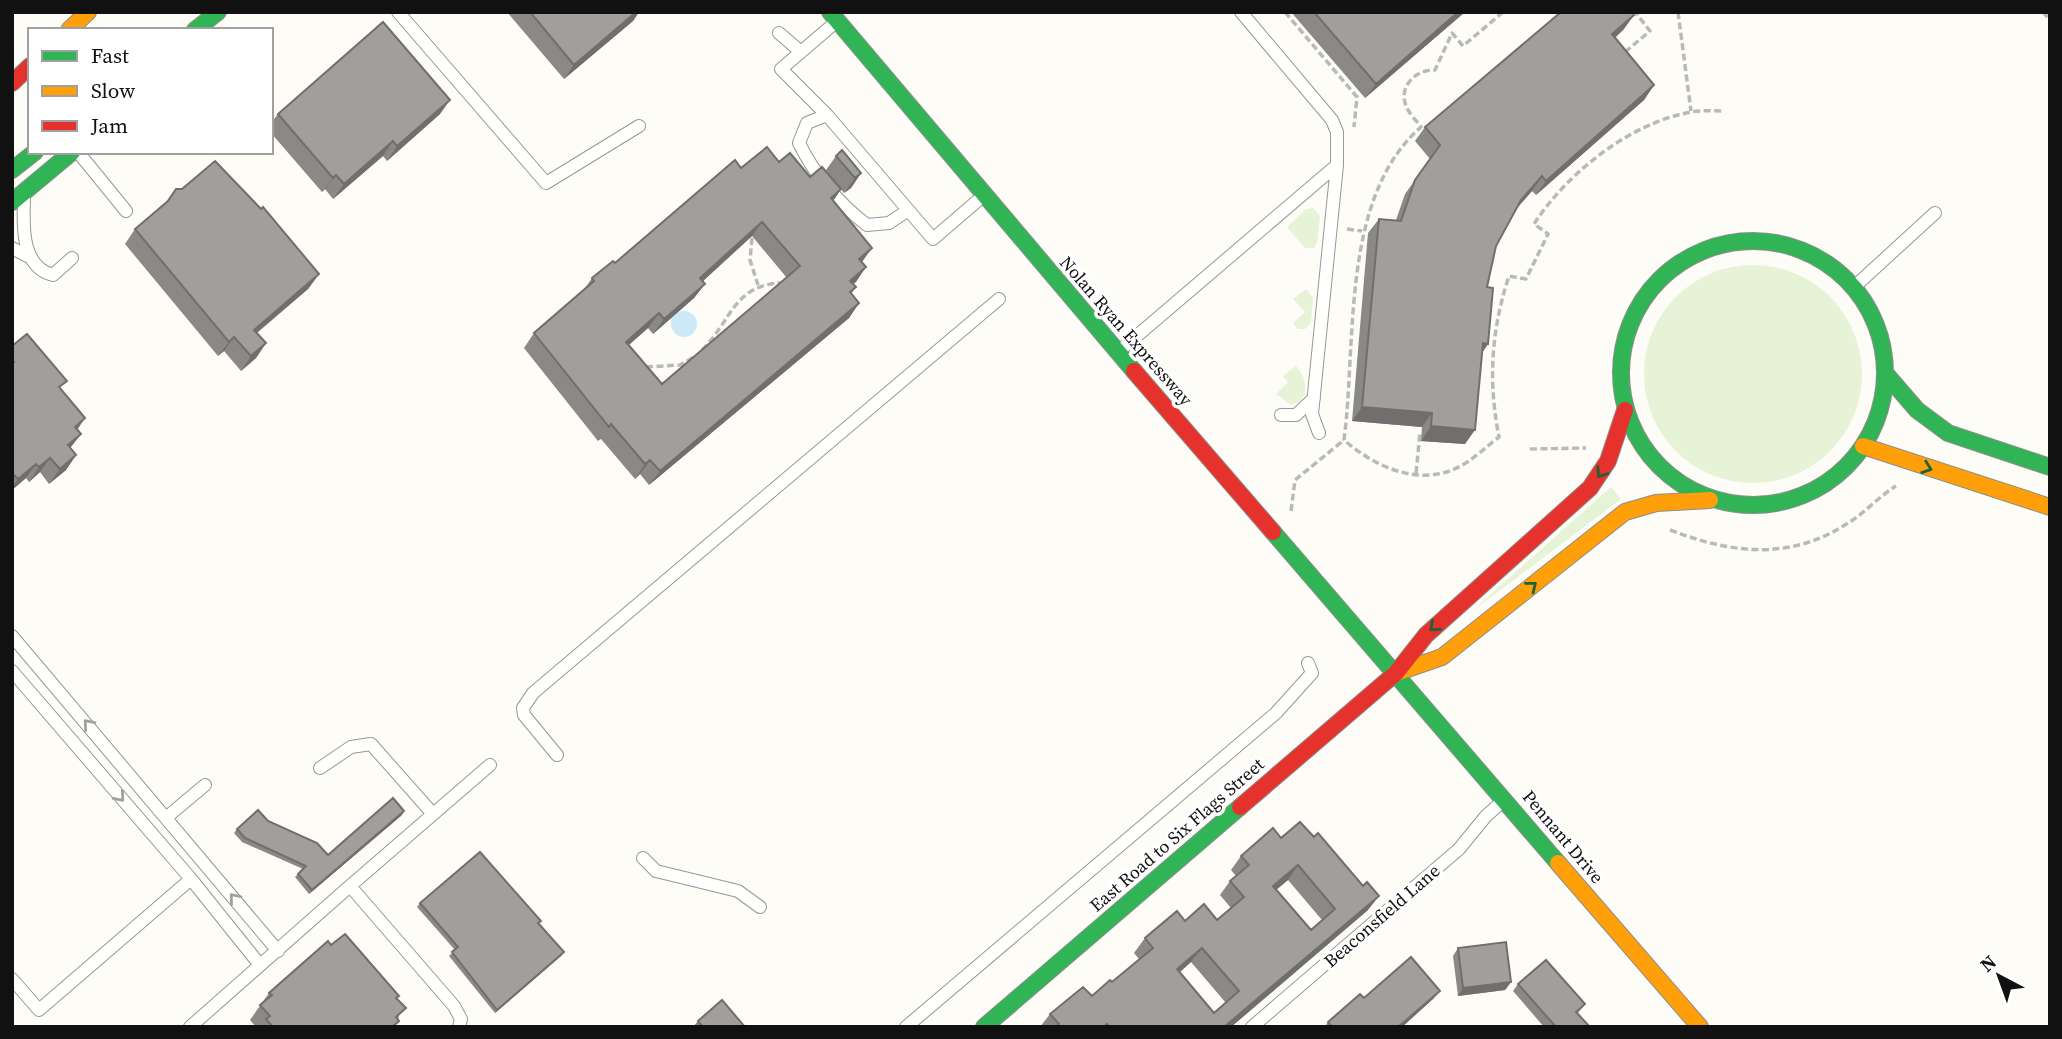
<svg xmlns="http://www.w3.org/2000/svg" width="2062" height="1039" viewBox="0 0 2062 1039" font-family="'Source Serif 4',serif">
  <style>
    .green { fill: #e7f3d7 }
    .water { fill: #cde8f7 }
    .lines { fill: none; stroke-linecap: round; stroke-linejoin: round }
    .lane-casing { stroke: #979795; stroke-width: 14 }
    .fast-casing { stroke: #8e8d8b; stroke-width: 18 }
    .slow-casing { stroke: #8e8d8b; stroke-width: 18 }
    .jam-casing { stroke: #8e8d8b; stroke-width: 18 }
    .path { stroke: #b9b9b8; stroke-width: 3.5; stroke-dasharray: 7 3.5; stroke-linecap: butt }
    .lane { stroke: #fffffe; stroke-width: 12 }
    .fast { stroke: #30b455; stroke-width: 16 }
    .slow { stroke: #ff9f0a; stroke-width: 16 }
    .jam { stroke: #e5322d; stroke-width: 16 }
    .wall { fill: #8a8986; fill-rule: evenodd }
    .shaded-wall { fill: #716f6d }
    .building { fill: #a19f9c; stroke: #716f6d; stroke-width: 2; fill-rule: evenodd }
    .oneway { stroke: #206233 }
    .oneway2 { stroke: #a0a09f }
    .labels { text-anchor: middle; stroke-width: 7; stroke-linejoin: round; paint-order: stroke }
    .street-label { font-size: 18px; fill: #111; stroke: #fff }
  </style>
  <rect width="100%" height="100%" fill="#fdfcf7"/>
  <path class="green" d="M1313 208 1320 216 1317 243 1314 248H1305L1287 227 1306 209Z
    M1644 374a109 109 0 1 1 218 0a109 109 0 1 1-218 0Z
    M1306 289 1313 298 1311 323 1305 329H1298L1293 323 1305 312 1293 299Z
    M1296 366C1308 379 1311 400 1291 405L1276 394 1288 382 1283 376Z
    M1611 487 1621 499 1474 610 1482 602Z"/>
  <path class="water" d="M671 324a13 13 0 1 1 26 0a13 13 0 1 1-26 0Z"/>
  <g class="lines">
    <g class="lane-casing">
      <path id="lane" d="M398 12 546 183 639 126
        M779 33 801 52
        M827 115 781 69 836 22
        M78 152 126 211
        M24 199C23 226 21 267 53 275L72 258
        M907 211 889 223 867 225C839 204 814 174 799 143L807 123 827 115 933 239 983 196
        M12 248 31 258
        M1853 288 1935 213
        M1118 352 1337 165V132L1332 120 1241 12
        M1281 415H1296L1314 398
        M1319 433 1312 414 1337 165
        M12 636 278 951
        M12 671 191 879 260 965
        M557 755 524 715 523 708 533 693 999 299
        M320 768 351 747 371 744 433 814
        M167 817 205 785
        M643 858 656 871 738 891 760 907
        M350 886 490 765
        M12 979 39 1010 191 879
        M190 1027 350 886 454 1006 461 1019 459 1027
        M906 1027 1276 713 1312 673 1308 663
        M1252 1027 1459 849 1486 816 1504 800"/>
    </g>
    <g class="fast-casing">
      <path id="fast" d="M830 12 1134 371
        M195 30 218 12
        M12 170 35 152
        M12 202 72 152
        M1621 373a132 132 0 1 1 264 0a132 132 0 1 1-264 0Z
        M1885 373 1917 410 1948 433 2050 467
        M1273 532 1558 863
        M984 1027 1240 807"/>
    </g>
    <g class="slow-casing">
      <path id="slow" d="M69 30 88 12
        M1863 446 2050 507
        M1396 673 1442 657 1625 512 1656 503 1710 500
        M1558 863 1700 1027"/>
    </g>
    <g class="jam-casing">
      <path id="jam" d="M12 83 30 66
        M1134 371 1273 532
        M1240 807 1396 673 1426 635 1590 488 1608 461 1625 410"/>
    </g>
    <path class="path" d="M1285 12 1357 97 1354 127
      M1503 12 1463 46 1452 33 1435 70C1415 69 1397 88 1407 108 1410 115 1417 121 1421 127 1340 198 1357 341 1344 440 1376 468 1423 489 1464 464 1476 457 1487 446 1499 437 1488 381 1491 331 1509 276L1526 279 1548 234 1534 224C1567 173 1630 123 1691 112 1701 110 1713 111 1724 111
      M1678 12 1691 111
      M2043 12 2050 20
      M1625 52 1650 31 1635 12
      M1347 229 1362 231
      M752 238 750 260 758 285
      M702 350C732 321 733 284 783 283
      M646 367 680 365 694 357
      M1530 449 1586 448
      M1416 473 1420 433
      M1291 511 1295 480 1344 440
      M1670 530C1730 553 1788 561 1845 525 1864 514 1878 497 1896 486"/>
    <use href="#lane" class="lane"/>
    <use href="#fast" class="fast"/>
    <use href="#slow" class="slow"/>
    <use href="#jam" class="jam"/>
  </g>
  <path class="wall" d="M507 12H639L633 21 564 79Z
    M1291 12H1465L1365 98Z
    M1624 29 1615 38 1654 85 1644 100 1536 195 1532 191 1517 208 1496 246 1487 287 1488 344 1482 353 1465 444 1421 441 1422 427 1352 421 1368 233 1379 219 1396 220 1405 194 1430 159 1415 141 1425 127Z
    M278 114H440L387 161 383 156 333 199 325 189 322 192 271 133V123Z
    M836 156 861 173 851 188 844 193 826 170Z
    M779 162 810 177 841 189 833 201 862 262 866 267 853 284 856 287 851 294 859 303 849 318 649 485 640 474 635 479 601 439 598 441 524 348 534 333 583 291 592 278 615 263 741 168ZM752 236 787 278 662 384 629 345 648 328 653 334 694 298 705 284 703 281Z
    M176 189 319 274 308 289 257 333 266 343 256 358 241 371 224 351 218 356 125 244 135 229 166 202Z
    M12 346 61 389 77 430 81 434 70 448 76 455 66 470 49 484 40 472 29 482 26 478 12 490Z
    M402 815 309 894 295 877 303 869 242 842 234 833 237 829 268 821 328 855Z
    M1281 838 1368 910 1231 1027H1040L1050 1014 1092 996 1112 982 1139 959 1134 953 1145 938 1185 921 1217 920 1231 908 1220 895 1230 881 1236 876 1231 870 1241 856ZM1288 880 1322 920 1311 930 1276 890ZM1191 962 1226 1003 1214 1013 1180 972Z
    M420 903 539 923 561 956 495 1013 449 956 455 950 417 907Z
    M331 945 399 996 397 998 399 1021 394 1027H256L250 1020 269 993Z
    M1458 948 1511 982 1505 990 1458 996 1453 956Z
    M1518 984 1585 1004 1578 1013 1590 1027H1544L1513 991Z
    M1364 998H1434L1402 1027H1325L1328 1022Z
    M698 1021 745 1027H693Z"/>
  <path class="shaded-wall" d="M636 12H639L633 21 564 79 574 65Z
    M1458 12H1465L1365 98 1376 84Z
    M1634 15 1624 29 1602 49 1612 34Z
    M1654 85 1644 100 1536 195 1546 181Z
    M450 100 440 114 387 161 397 146Z
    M393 141 383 156 333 199 344 184Z
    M861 173 851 188 844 193 855 178Z
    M336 175 325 189 322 192 333 178Z
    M1542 176 1532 191 1511 215 1521 200Z
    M841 189 831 204V198Z
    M762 222 752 236 690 293 700 278Z
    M872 248 862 262 859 259Z
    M866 267 856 282 840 295 850 281Z
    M319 274 308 289 243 344 254 330Z
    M705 284 694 298 653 334 664 319Z
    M859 303 849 318 649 485 660 471Z
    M659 313 648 328 616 356 626 342Z
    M234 337 224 351 218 356 229 342Z
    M266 343 256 358 241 371 251 356Z
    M1483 343 1488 344 1478 358Z
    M1362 407 1432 413 1422 427 1352 421Z
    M85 418 75 433V427Z
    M1431 426 1475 430 1465 444 1421 441Z
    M81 434 70 448 68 445Z
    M76 455 66 470 49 484 60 469Z
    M50 458 40 472 29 482 39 467Z
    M650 460 640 474 635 479 645 464Z
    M36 464 26 478 12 490V487L18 479Z
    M404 811 402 815 309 894 312 890Z
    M1298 865 1288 880 1263 901 1273 886Z
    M1379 896 1368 910 1231 1027H1224Z
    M1202 948 1191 962 1166 984 1177 969Z
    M564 952 561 956 495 1013 497 1010Z
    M1511 982 1505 990 1458 996 1463 988Z
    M1440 991 1434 998 1402 1027H1398Z"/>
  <path class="building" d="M530 12H636L574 65Z
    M1314 12H1458L1376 84Z
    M1561 12H1632L1634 15 1612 34 1654 85 1546 181 1542 176 1521 200 1496 246 1487 287 1493 288 1488 344 1483 343 1475 430 1431 426 1432 413 1362 407 1379 219 1401 221 1415 180 1440 145 1425 127Z
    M383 22 450 100 397 146 393 141 344 184 336 175 333 178 278 114Z
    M767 147 779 162 790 153 810 177 822 167 841 189 831 198 872 248 859 259 866 267 850 281 856 287 850 292 859 303 660 471 650 460 645 464 611 424 609 427 534 333 594 281 592 278 613 261 615 263 735 160 741 168ZM762 222 800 266 662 384 626 342 659 313 664 319 705 284 700 278Z
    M842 150 861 173 855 178 836 156Z
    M215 161 261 209 263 207 319 274 254 330 266 343 251 356 234 337 229 342 135 229 168 201 176 189H182Z
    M27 334 67 381 59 387 85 418 75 427 81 434 68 445 76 455 60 469 50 458 39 467 36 464 18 479 12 473V363L14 362 12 360V346Z
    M393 798 404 811 312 890 298 874 306 866 245 838 237 829 258 810 268 821 317 843 328 855Z
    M1300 822 1314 837 1318 833 1363 886 1367 882 1379 896 1224 1027H1110L1107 1024 1104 1027H1056L1059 1024 1050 1014 1083 987 1092 996 1110 980 1112 982 1153 948 1145 938 1177 911 1185 921 1204 904 1217 920 1244 897 1230 881 1249 865 1241 856 1273 828 1281 838ZM1298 865 1335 909 1311 930 1273 886ZM1202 948 1239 991 1214 1013 1177 969Z
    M480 852 541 921 538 923 564 952 497 1010 452 952 458 947 420 903Z
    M345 934 399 996 396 998 406 1008 396 1017 399 1021 392 1027H273L266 1019 270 1016 260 1005 272 995 269 993 328 941 331 945Z
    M1506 942 1511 982 1463 988 1458 948Z
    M1411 957 1440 991 1398 1027H1332L1328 1022 1360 994 1364 998Z
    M1546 960 1585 1004 1576 1012 1590 1027H1556L1518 984Z
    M722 1000 745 1027H703L698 1021Z"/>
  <defs><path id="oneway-chevron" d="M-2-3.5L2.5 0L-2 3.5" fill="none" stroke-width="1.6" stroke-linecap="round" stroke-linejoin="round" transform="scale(1.75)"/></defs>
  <g class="oneway">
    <use href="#oneway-chevron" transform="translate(1927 468) rotate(19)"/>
    <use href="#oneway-chevron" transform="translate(1601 473) rotate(124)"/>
    <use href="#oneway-chevron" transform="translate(1532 586) rotate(-38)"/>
    <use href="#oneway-chevron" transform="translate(1434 627) rotate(138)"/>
  </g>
  <g class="oneway2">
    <use href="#oneway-chevron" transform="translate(88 724) rotate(-131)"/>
    <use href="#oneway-chevron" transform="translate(120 797) rotate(49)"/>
    <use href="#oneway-chevron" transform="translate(234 898) rotate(-130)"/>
  </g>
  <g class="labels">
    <g class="street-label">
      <text transform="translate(1126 331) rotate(49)" y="6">Nolan Ryan Expressway</text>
      <text transform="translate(1177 835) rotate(-41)" y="6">East Road to Six Flags Street</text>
      <text transform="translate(1563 837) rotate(50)" y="6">Pennant Drive</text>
      <text transform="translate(1382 916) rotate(-41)" y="6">Beaconsfield Lane</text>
    </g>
  </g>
  <rect width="2062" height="1039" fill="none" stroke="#111111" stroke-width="28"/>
  <rect x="28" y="28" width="245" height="126" fill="#ffffff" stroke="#a0a0a0" stroke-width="2"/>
  <rect x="42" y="51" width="35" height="10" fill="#30b455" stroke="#a0a0a0" stroke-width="2"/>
  <text x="91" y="63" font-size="21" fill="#111111">Fast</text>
  <rect x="42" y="86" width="35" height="10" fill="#ff9f0a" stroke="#a0a0a0" stroke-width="2"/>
  <text x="91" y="98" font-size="21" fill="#111111">Slow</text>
  <rect x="42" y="121" width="35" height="10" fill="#e5322d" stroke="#a0a0a0" stroke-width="2"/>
  <text x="91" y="133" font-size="21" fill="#111111">Jam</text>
  <g transform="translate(1999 976) rotate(319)" stroke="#ffffff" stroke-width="5" paint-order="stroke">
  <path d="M0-5L12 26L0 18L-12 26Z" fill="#111111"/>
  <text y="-10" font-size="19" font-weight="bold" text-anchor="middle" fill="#111111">N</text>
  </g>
</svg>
